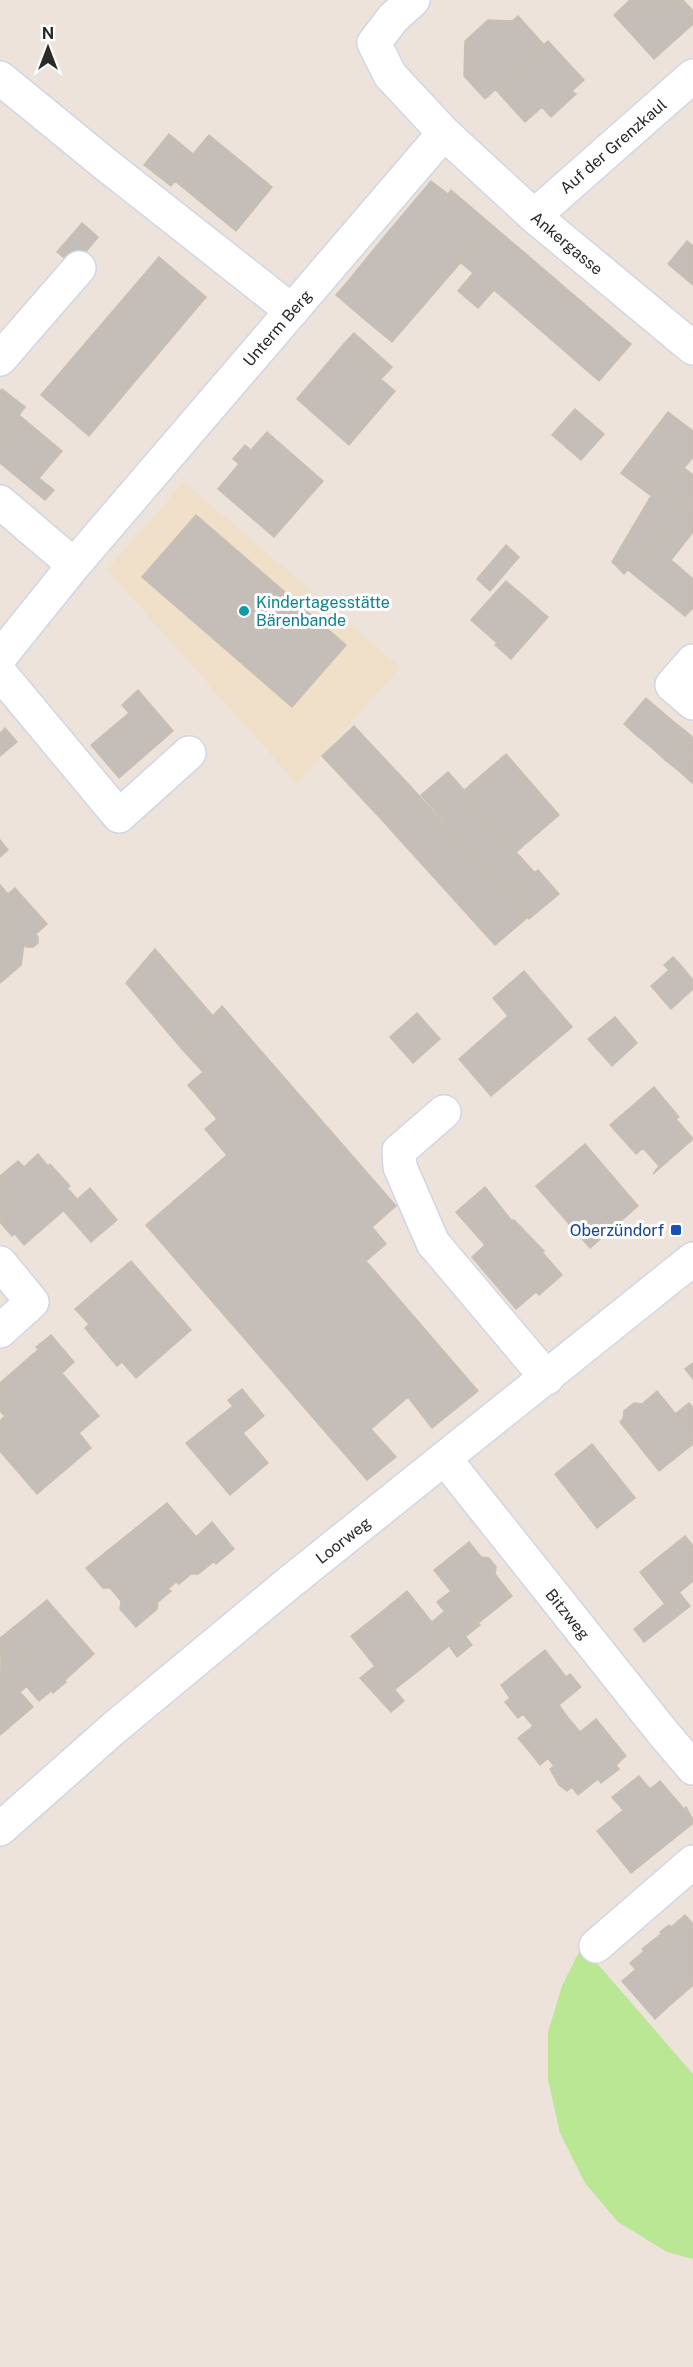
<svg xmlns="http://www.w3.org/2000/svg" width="693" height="2367" viewBox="0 0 693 2367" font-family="'Public Sans',sans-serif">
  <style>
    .education { fill: #f0dfc9 }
    .green { fill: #b9e794 }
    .building { fill: #c5bdb7; stroke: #c8bfb4; stroke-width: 1.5 }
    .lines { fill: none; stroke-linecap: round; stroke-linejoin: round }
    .minor-casing { stroke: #d0d6e4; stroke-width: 36 }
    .minor { stroke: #fff; stroke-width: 33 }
    .culture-dot { fill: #0f9aa8; stroke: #fff; stroke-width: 2 }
    .transit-dot { fill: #1a4fb4; stroke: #fff; stroke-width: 2 }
    .labels { text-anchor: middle; stroke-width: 6; stroke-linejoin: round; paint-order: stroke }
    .street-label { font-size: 16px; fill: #2a2a2a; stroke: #fff }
    .culture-label { font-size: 16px; fill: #0d838f; stroke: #fff; text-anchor: start }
    .transit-label { font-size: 16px; fill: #164399; stroke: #fff; text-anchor: end }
  </style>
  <rect width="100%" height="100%" fill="#ede3db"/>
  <path class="education" d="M184 482 400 667 297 784 107 570Z"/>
  <path class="green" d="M582 1946 693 2074V2259L667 2252 618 2222 585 2183 560 2133 548 2080V2032L562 1986Z"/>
  <path class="building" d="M630 0H683L693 11V24L654 59 614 15Z
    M518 16 544 45 485 99 464 76 465 41 488 20 512 21Z
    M548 41 584 80 572 91 576 94 551 117 542 107 525 122 495 89Z
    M169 134 193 154 209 135 272 187 236 231 175 181 171 186 144 165Z
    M431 181 448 194 451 190 492 225 459 261 447 250 422 280 379 243Z
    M82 223 98 237 74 266 57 252Z
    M492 225 540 266 508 302 494 290 478 308 458 291 473 273 459 261Z
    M687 241 693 246V285L668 264Z
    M379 243 422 280 447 250 461 262 392 342 364 319 377 304 349 280Z
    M159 257 206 297 89 436 41 395Z
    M540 266 631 344 599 381 508 302Z
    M349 280 377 304 364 319 336 295Z
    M354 333 392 367 381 379 342 346Z
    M342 346 395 391 349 445 297 399Z
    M2 389 25 407 19 415 62 451 39 478 54 490 45 500 0 463V391Z
    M575 409 604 434 581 460 552 435Z
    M668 412 693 431V457L658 501 621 473Z
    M267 432 323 481 274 537 218 489 239 464 233 459 245 445 251 450Z
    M684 468 693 475V494L684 507 665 492Z
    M665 492 684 507 624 574 612 562 651 496 658 501Z
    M693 494V513L684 507Z
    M684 507 693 513V532L671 560 693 579V608L685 616 628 570Z
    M196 515 346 645 292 707 142 577Z
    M506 545 519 557 490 591 477 579Z
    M506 581 548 617 511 659 495 645 497 643 471 620Z
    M138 690 173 731 119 778 91 745 129 713 122 705Z
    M646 698 660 710 637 736 624 724Z
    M660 710 674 722 651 747 637 736Z
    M674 722 688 733 665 760 651 747Z
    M354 726 413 789 381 819 322 756Z
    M5 728 17 742 0 756V733Z
    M688 733 693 738V754L679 771 665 760Z
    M506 754 559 815 515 853 462 792Z
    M693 754V783H692L679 771Z
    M448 772 464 790 462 792 535 873 509 895 421 795Z
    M413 789 528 917 495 945 381 819Z
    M0 840 8 850 0 857Z
    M538 870 559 894 529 919 509 895Z
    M0 885 8 894 15 888 47 924 36 934 38 937V943L33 947H26L24 944 21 965 0 983Z
    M155 949 213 1016 182 1049 126 983Z
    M673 957 678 962 669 970 664 965Z
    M678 962 693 980V989L671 1009 651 986Z
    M524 971 572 1027 491 1096 459 1059 508 1016 493 998Z
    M222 1006 396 1206 372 1227 386 1244 366 1261 478 1391 432 1428 408 1397 371 1429 396 1457 367 1480 146 1225 227 1155 205 1129 217 1119 188 1085 203 1072 182 1049Z
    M417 1013 440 1039 413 1063 390 1037Z
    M615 1017 637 1043 612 1066 588 1039Z
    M654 1087 679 1117 676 1119 693 1139 653 1174 659 1166 643 1148 636 1154 610 1125Z
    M585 1144 638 1206 590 1248 536 1186Z
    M38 1154 48 1166 50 1164 70 1186 67 1188 77 1199 24 1245 15 1234 12 1236 0 1222V1176L18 1161 24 1167Z
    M485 1187 512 1221 514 1220 544 1251 542 1252 562 1275 539 1295 536 1292 516 1309 472 1257 485 1245 456 1212Z
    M90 1188 117 1220 91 1242 64 1211Z
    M131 1261 191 1330 136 1378 122 1362 117 1366 85 1328 89 1324 75 1309Z
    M51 1335 74 1362 62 1373 40 1348 38 1349 36 1347Z
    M40 1348 99 1416 79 1433 91 1448 37 1494 0 1451V1421L5 1416 0 1411V1383Z
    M693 1363V1379L685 1369Z
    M242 1389 264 1416 243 1433 268 1463 230 1495 186 1443 233 1406 228 1400Z
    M657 1391 693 1436V1444L659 1471 620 1422 623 1419 624 1411 634 1403 642 1404Z
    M689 1403 693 1408V1436L675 1414Z
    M592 1444 635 1498 597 1528 555 1474Z
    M167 1503 216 1560 198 1574H191L179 1584 176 1582 168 1589 171 1591 158 1602 157 1609 136 1627 120 1609 121 1601 110 1588H103L86 1568Z
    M212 1522 234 1549 216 1564 214 1561 216 1560 196 1537Z
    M685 1536 693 1546V1581L665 1604 640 1572Z
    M469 1542 481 1557 489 1558 496 1567 495 1574 512 1596 477 1624 434 1570Z
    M407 1591 450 1645 422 1668 379 1614Z
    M451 1591 480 1625 465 1637 437 1602Z
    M679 1592 690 1606 644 1642 634 1629Z
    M47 1600 94 1654 65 1680 66 1682 53 1693 4 1635Z
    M445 1611 472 1645 457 1657 432 1622Z
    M379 1614 422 1668 394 1690 351 1636Z
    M4 1635 51 1691 39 1701 0 1656V1638Z
    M545 1650 566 1677 570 1674 581 1687 533 1726 523 1714 518 1718 505 1702 510 1698 501 1685Z
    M1 1658 26 1687 20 1692 33 1707 0 1735Z
    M375 1666 404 1701 391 1712 360 1678Z
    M559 1705 569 1719 529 1751 518 1738Z
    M569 1719 580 1732 540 1765 529 1751Z
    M596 1719 626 1756 616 1765 619 1769 601 1783 598 1779 578 1795 572 1787 567 1791 559 1785 550 1769 554 1766 548 1758Z
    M639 1776 650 1789 623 1810 612 1797Z
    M660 1781 684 1809 686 1807 693 1820 692 1824 631 1873 597 1831Z
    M685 1915 693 1924V1980L656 1938 662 1933 660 1932 669 1925 671 1927Z
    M656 1938 693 1980V1985L668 2007 630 1963 644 1951 642 1949Z
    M635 1970 668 2007 655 2019 622 1981Z"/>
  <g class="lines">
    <g class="minor-casing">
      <path id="minor" d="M413 0 393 18 374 43 390 75 444 133 534 216 693 348
        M0 78 104 163 292 311
        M534 216 693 76
        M0 359 79 268
        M0 502 74 565
        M0 657 74 565 444 133
        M693 661 672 685 693 703
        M0 673 119 816 189 753
        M444 1112 399 1151 400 1167 433 1243 547 1378
        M0 1263 32 1302 0 1331
        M445 1459 664 1734 693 1768
        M0 1829 114 1728 290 1582 693 1259
        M596 1946 693 1862"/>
    </g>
    <use href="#minor" class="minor"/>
  </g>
  <circle class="culture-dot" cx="244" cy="611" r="6"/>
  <rect class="transit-dot" x="670" y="1224" width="12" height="12" rx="3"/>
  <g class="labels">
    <g class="street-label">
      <text transform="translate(613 146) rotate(-41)" y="6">Auf der Grenzkaul</text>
      <text transform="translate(567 243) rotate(40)" y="6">Ankergasse</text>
      <text transform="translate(277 328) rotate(-49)" y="6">Unterm Berg</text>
      <text transform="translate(343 1540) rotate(-38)" y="6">Loorweg</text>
      <text transform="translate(568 1614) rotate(51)" y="6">Bitzweg</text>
    </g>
    <g class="culture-label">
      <text x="256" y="608">Kindertagesstätte<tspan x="256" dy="18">Bärenbande</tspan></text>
    </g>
    <g class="transit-label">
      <text x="664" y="1236">Oberzündorf</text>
    </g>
  </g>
  <g transform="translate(48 48)" stroke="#ffffff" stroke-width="4.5" paint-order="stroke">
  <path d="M0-4.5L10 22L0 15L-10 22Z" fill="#2a2a2a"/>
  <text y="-9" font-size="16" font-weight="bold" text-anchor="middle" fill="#2a2a2a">N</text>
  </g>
</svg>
